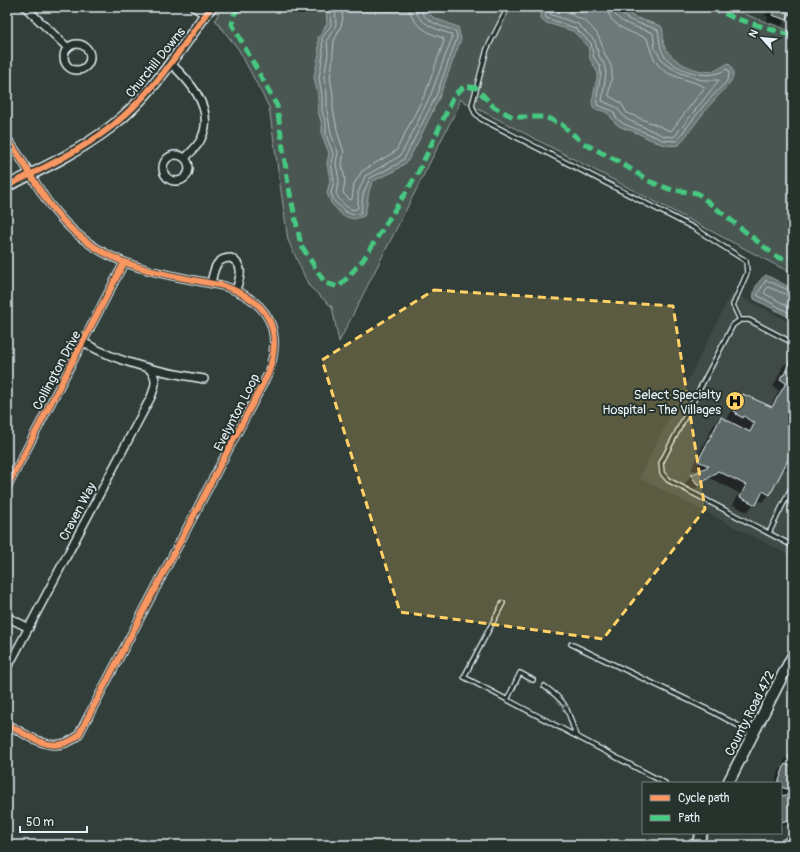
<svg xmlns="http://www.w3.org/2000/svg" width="800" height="852" viewBox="0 0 800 852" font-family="Pangolin,sans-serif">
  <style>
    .built { fill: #3f4b46 }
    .green { fill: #495651; stroke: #98a4a4 }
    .water { fill: #6d7978; stroke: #9ea9ab }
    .shadow { fill: #0007; fill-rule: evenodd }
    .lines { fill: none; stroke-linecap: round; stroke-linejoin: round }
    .shore { stroke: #b7c1c5; stroke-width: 1 }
    .building { fill: #5c6865; stroke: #e8f1f8 }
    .lane-casing { stroke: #e8f1f8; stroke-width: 6 }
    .street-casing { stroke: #e8f1f8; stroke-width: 10 }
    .secondary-casing { stroke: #e8f1f8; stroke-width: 13 }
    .lane { stroke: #26332d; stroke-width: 3.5 }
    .street { stroke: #26332d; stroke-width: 7 }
    .secondary { stroke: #26332d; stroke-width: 10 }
    .quiet { stroke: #46c982; stroke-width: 5; stroke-dasharray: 10 5; stroke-linecap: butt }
    .cycleway-casing { stroke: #26332d; stroke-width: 8 }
    .cycleway { stroke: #f99763; stroke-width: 6 }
    .oneway { stroke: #6a7674 }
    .marked { fill: #ffd166; fill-opacity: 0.2; stroke: #ffd166; stroke-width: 3; stroke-dasharray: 8 5; stroke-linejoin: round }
    .labels { text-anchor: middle; stroke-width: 4; stroke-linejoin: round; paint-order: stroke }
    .street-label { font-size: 13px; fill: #e8f1f8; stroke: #26332d }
    .poi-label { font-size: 13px; fill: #e8f1f8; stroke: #26332d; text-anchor: end }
  </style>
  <rect width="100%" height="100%" fill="#323e39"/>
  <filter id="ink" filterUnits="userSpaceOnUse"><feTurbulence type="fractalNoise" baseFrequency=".025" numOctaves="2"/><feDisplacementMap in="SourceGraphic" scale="8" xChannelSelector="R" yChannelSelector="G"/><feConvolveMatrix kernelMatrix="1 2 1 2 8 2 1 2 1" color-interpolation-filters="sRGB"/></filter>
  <g filter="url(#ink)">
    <path class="built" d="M732 292 793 324V557L639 478Z"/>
    <path class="green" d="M222 7H730L752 17 793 32V274L459 99V105L339 342 332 307 309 286 288 240 269 107 239 50 215 20Z"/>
    <path class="water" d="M326 7H423L434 18 458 27 461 39 439 98 417 144 407 162 393 172 373 181C366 194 369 204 364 216L354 219 343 216 331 203 327 193 330 181 327 163 329 153 322 135V125L318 111V95L314 77 319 54 318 38 327 24Z
      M541 7H620L634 17 661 26C665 32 661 41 665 47 671 61 697 74 713 71 719 70 723 65 729 63L733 71V77L729 84 708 107 679 145C663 148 651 139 637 133 631 130 624 129 619 126 606 117 616 113 594 109L592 102 598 73 590 59 588 46 573 31 544 22 541 19Z
      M766 275 793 289V319L754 299C752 291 759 279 766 275Z"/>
    <path class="shadow" d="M742 7H762L757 13 749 9 745 14 740 12Z
      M767 7H790L786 20 781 26 767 21 768 17 765 15Z
      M793 13V22L790 21Z
      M791 359 793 360V474L783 468 769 495 762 502 757 500 747 512 733 505 739 493 710 478 690 493 684 484 691 476 699 473 691 469 713 426 721 418 731 422 727 419 736 403 744 395 770 407 779 391 773 387 783 366ZM742 428 748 430 747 432Z
      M793 746V795L791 796 793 823 781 826V797L786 796 781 795V783H775L779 771 785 765 783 764Z
      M793 832V845H778L782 840Z"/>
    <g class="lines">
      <path class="shore" d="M330 7 331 25 322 38 323 54 319 78 322 95V111L326 124V135L333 153 331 163 334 181 331 193 334 201 346 212 354 215 361 213 363 194 370 178 396 165 404 159 436 96 457 38 456 31C444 27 422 22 420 7
        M335 7 336 25 327 40 328 54 324 78 327 94V110L331 134 338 152 336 163 339 181 336 193C339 201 346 208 354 210L358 208V193L365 176 400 156 409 140 431 94 452 38 451 34C438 30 416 23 415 7
        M341 7 343 18 341 26 334 41 332 66 330 78 333 94V109L338 134 344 152 342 164 345 181 343 193 350 200 352 199 354 184 362 171 396 151 426 92 444 41 443 38C429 34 410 24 409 7
        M544 7 546 18 575 28 591 43 594 58 600 66 601 73 597 94V105L613 111 617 119 624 124 663 140 676 141 705 104 726 82 729 76V70L726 69C711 81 680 72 667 59 659 51 660 40 658 30 647 24 620 22 618 7
        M550 7V14L578 24 595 41 599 56 604 64 606 73 602 101 616 107 626 119 664 136 674 137 719 80H701L681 73 665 64 655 49 653 33C640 27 614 25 613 7
        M556 7 557 10C583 18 597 24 604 52 606 59 612 64 612 72 613 80 608 88 609 96L621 103 627 113 671 131 705 87C672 72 657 80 647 38 632 33 608 26 607 7
        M793 292 766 280 757 295 793 315
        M793 297 768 287 764 293 793 309"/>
    </g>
    <path class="building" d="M771 7H792L787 20 772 15 774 11 770 10Z
      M791 357 793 359V462L788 460 770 495 763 491 756 505 740 497 746 485 718 471 698 486 691 475 709 466 698 461 721 417 750 432 755 422 753 421 752 422 744 416 743 418 736 414 737 413 734 411 743 394 772 407 786 383 780 379 782 375H784Z
      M793 747V761L788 758Z
      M785 764 793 767V791L781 787V783H778Z
      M792 794 793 819 781 822V796Z
      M793 831V845H786L782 840Z"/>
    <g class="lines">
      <g class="lane-casing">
        <path id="lane" d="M508 7 487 49 472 105 475 113 481 119 694 228 746 261 747 273 733 305 740 320
          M793 343 749 320H740L733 325 661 463 662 473 668 480 793 546
          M769 533 793 484
          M503 603 464 677 665 783
          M571 644 713 712 752 733
          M544 686C568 703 567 708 576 736
          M507 700 520 673 533 680"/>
      </g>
      <g class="street-casing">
        <path id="street" d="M25 7 68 48
          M194 7 206 15
          M64 57a13 13 0 1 1 26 0a13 13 0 1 1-26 0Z
          M170 63C190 81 216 110 201 139 198 146 191 152 185 158
          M7 139C25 161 36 188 54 210 100 268 156 272 224 286 268 301 284 329 268 374L78 736C53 756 31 737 7 724
          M163 168a13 13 0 1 1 26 0a13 13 0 1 1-26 0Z
          M211 283C214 270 215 258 231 258 245 266 240 277 236 290
          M83 342C120 364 161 372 204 379
          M7 487 124 263
          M7 617 29 628
          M10 663 151 397C155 387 158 378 150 370"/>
      </g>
      <g class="secondary-casing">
        <path id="secondary" d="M7 186C44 168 80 151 112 126 153 94 181 48 211 7
          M728 783 793 655
          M696 845 702 833"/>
      </g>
      <use href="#lane" class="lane"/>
      <use href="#street" class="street"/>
      <use href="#secondary" class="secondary"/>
      <path class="quiet" d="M239 7 234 15 232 24 277 106 288 184 301 245 325 283 339 287 363 260 418 173 455 94 465 86 476 88 494 107 513 117H545L561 124 583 143 616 160 651 182 672 190 697 193 777 257 793 261
        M711 7 734 18 793 36"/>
      <g class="cycleway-casing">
        <path id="cycleway" d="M7 139C25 161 36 188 54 210 100 268 156 272 224 286 268 301 284 329 268 374L78 736C53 756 31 737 7 724
          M7 186C44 168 80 151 112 126 153 94 181 48 211 7
          M7 487 124 263"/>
      </g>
      <use href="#cycleway" class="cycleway"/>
    </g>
    <defs><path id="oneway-chevron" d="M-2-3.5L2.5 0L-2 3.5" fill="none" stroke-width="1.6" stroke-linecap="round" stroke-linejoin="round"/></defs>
    <use class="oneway" href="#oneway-chevron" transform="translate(565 707) rotate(-116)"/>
  </g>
  <path class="marked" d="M434 290 673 306 705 509 603 639 400 612 322 360Z"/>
  <defs>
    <g id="hospital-disc" transform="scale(1)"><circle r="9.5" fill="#ffd166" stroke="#26332d"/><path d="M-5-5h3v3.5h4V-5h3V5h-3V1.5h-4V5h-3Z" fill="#111"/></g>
  </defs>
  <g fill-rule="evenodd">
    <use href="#hospital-disc" x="735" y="401"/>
  </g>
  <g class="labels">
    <g class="street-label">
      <text transform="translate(155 62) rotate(-51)" y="5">Churchill Downs</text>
      <text transform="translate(56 370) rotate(-62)" y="5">Collington Drive</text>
      <text transform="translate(236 412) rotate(-63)" y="5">Evelynton Loop</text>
      <text transform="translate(77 511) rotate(-62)" y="5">Craven Way</text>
      <text transform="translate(749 713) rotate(-63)" y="5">County Road 472</text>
    </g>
    <g class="poi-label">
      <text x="721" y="399">Select Specialty<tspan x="721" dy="15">Hospital - The Villages</tspan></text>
    </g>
  </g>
  <rect width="800" height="852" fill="none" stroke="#26332d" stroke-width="24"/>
  <rect x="12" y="12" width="776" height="828" fill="none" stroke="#e8f1f8" stroke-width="1.5" filter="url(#ink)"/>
  <rect x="642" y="782" width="140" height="52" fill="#26332d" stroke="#747f7e"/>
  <rect x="650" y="795" width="20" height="6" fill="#f99763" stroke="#747f7e"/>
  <text x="678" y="802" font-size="12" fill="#e8f1f8">Cycle path</text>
  <rect x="650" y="815" width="20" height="6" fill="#46c982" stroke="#747f7e"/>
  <text x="678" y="822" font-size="12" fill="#e8f1f8">Path</text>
  <g transform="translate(762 38) rotate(297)" stroke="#26332d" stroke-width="3" paint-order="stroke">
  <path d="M0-3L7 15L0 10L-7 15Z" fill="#e8f1f8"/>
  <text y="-6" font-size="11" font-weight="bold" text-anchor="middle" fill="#e8f1f8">N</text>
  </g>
  <path d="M20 826v6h67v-6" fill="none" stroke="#e8f1f8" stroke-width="2"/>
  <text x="26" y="826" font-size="12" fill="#e8f1f8" stroke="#26332d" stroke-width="3" paint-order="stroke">50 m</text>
</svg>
